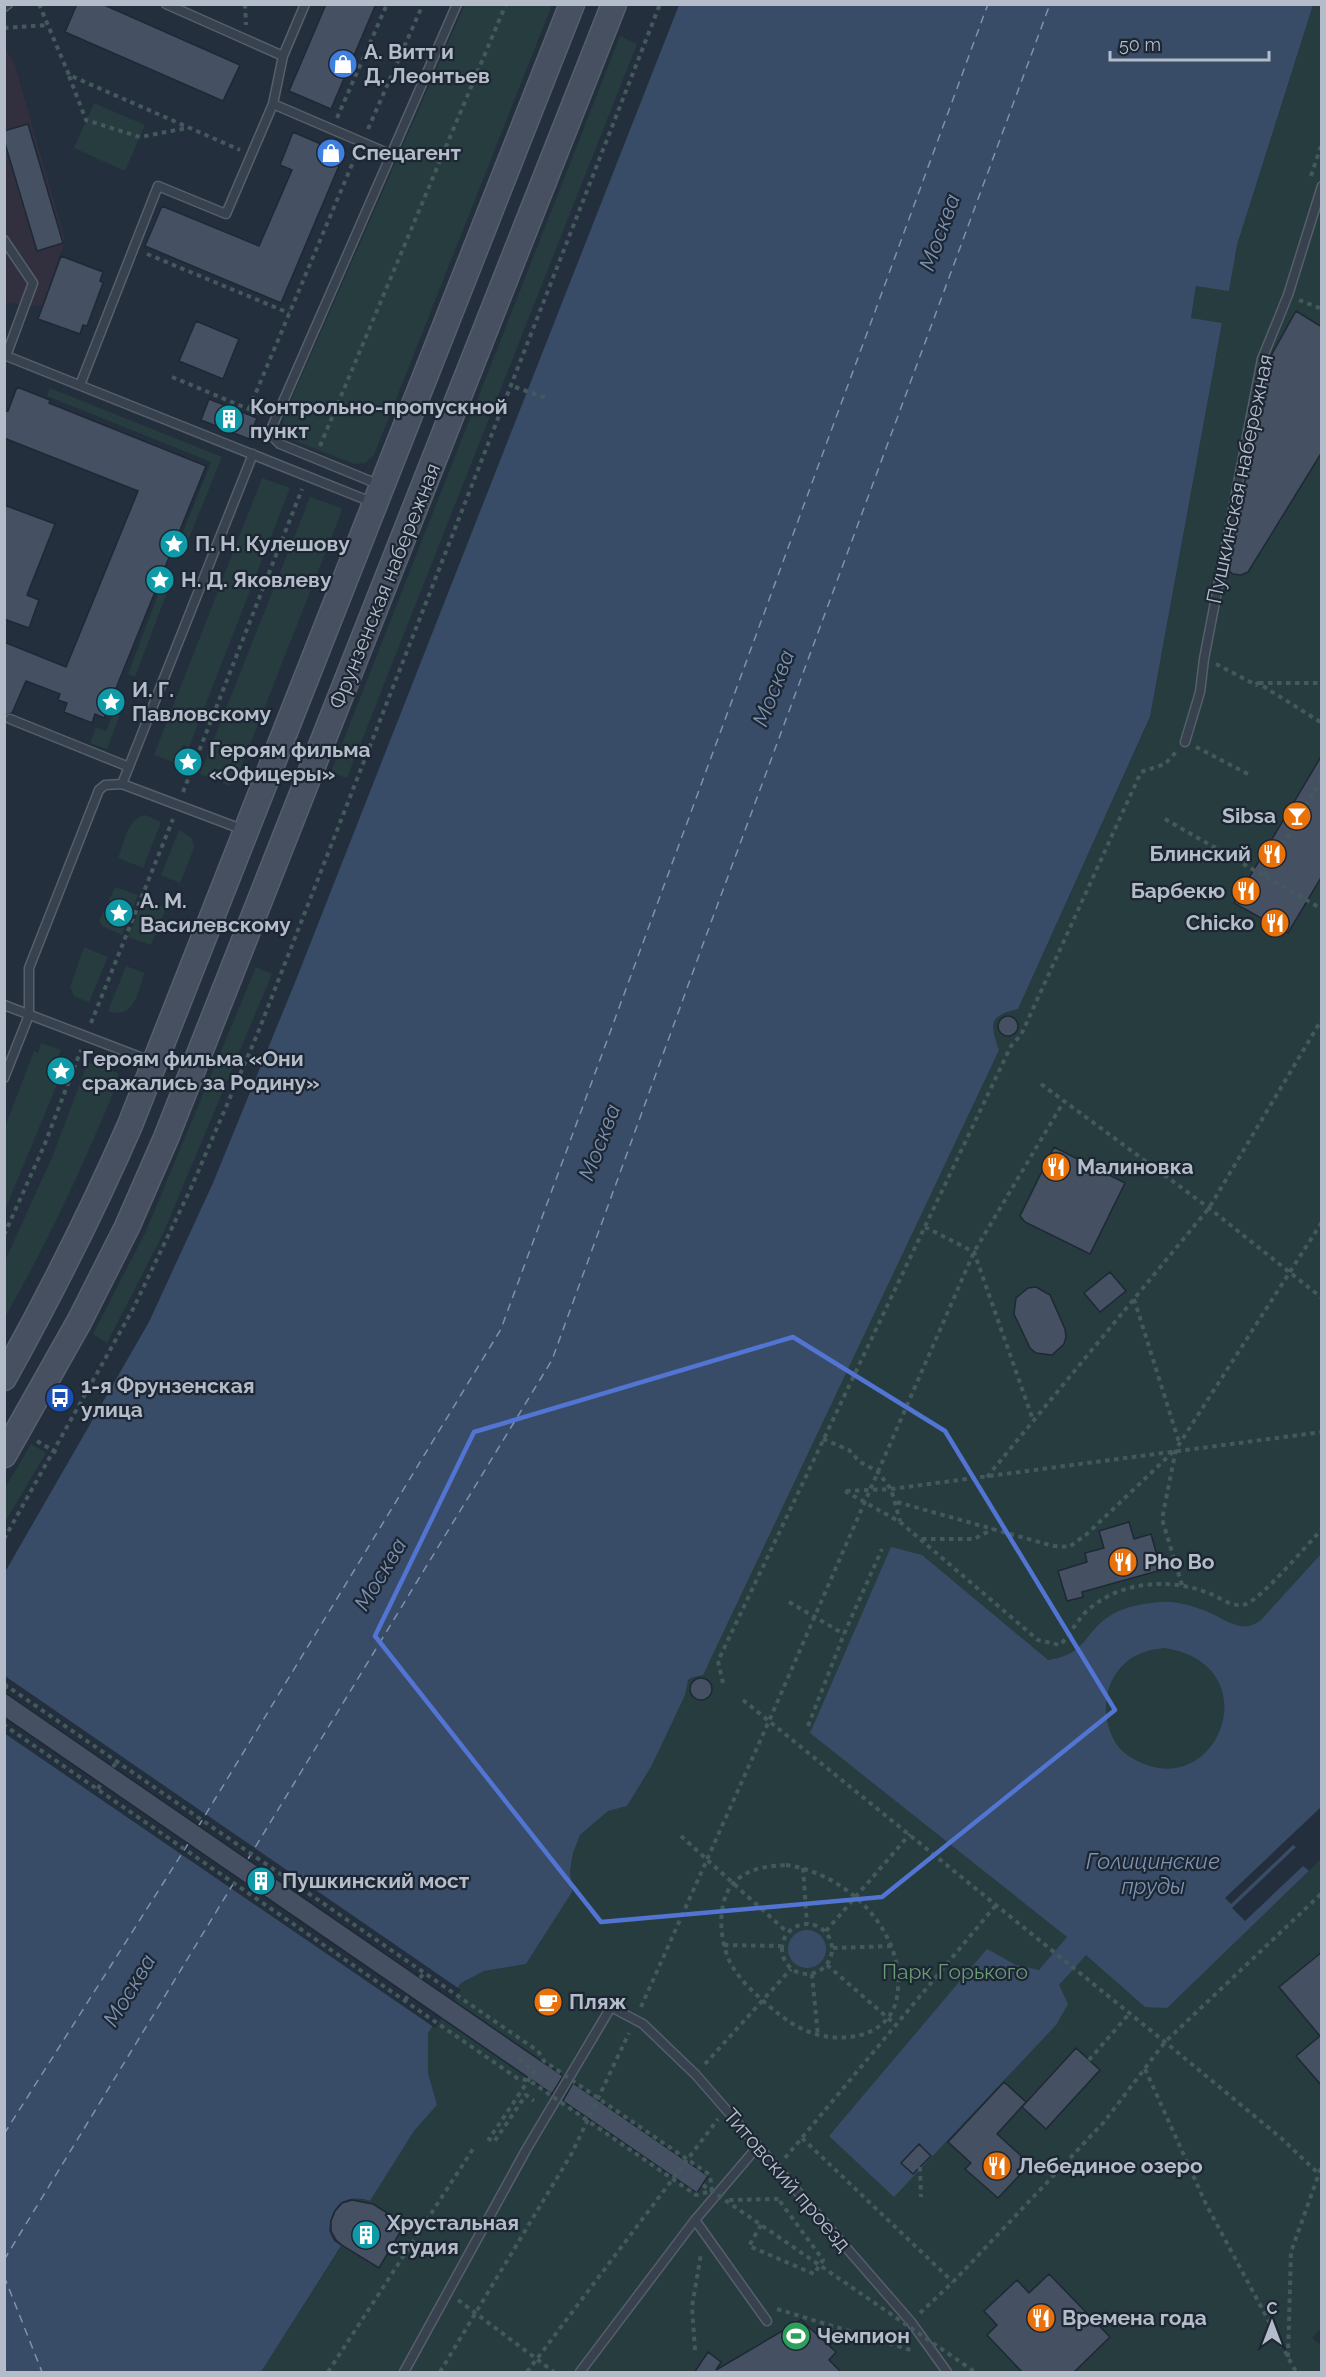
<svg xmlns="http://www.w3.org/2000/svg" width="1326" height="2377" viewBox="0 0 1326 2377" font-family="Raleway,sans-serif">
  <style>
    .medical { fill: #32303f }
    .green { fill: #263c3f }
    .water { fill: #394c67; fill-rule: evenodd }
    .pier { fill: #242f3e }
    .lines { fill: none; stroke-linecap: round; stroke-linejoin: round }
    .ferry { stroke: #7c92b1; stroke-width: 1.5; stroke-dasharray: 8 6; stroke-linecap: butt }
    .building { fill: #455162; stroke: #1f2835; stroke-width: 1.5 }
    .service-casing { stroke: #565f6c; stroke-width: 11 }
    .secondary-casing { stroke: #565f6c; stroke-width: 27 }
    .path { stroke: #44595c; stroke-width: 4; stroke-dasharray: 4.5 4.5; stroke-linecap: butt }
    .service { stroke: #38414e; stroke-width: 8 }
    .secondary { stroke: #465061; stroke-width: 24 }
    .path-bridge { stroke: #44595c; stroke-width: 4; stroke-dasharray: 4.5 4.5; stroke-linecap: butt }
    .marked { fill: none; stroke: #5274d3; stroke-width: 4.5; stroke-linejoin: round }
    .labels { text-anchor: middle; stroke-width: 4.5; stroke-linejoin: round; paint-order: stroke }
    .poi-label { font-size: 21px; font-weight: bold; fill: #b4bcc9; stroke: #1d2633; text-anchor: start }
    .street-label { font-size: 21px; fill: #b4bcc9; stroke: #1d2633 }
    .park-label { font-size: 21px; fill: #6b9a76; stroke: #1d2633 }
    .water-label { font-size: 22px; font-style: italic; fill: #7c92b1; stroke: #1d2633 }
  </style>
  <rect width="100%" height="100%" fill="#242f3e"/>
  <path class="medical" d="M4 47 14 62 65 240 43 306 5 303Z"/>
  <path class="green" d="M465 4 552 5 374 455 365 463 354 464 292 440C284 433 282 427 284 416Z
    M1313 5H1321L1322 2328 1312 2338 1321 2345V2372H261L341 2247 329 2231C331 2206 346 2194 370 2201L414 2131 437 2105 428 2073V2033L461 1983 484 1971 526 1964 572 1892 570 1870 573 1853 580 1835 608 1811 627 1806 651 1767 684 1695C684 1686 687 1678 697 1675L992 1030C994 1014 1004 1012 1018 1009L1150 718 1222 324 1191 318 1196 285 1229 290 1237 245Z
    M620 36 637 44 347 778 331 772Z
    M94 103 145 125 125 171 74 148Z
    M50 388 222 457 184 550 177 547 211 462 47 396Z
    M262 478 290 488 189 747 183 745 176 763 154 755Z
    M310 497 341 508V513L235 783 228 785 200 774Z
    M164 579 171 582 135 677 128 674Z
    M116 706 122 709 107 749 90 743 96 727 106 731Z
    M145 815 161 822 143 868 118 858C124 844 128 817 145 815Z
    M179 830 192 838 194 848 180 883 161 875Z
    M115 887 138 895 122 935 102 926 99 921Z
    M144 898 166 908 151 945 128 937Z
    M84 947 108 957 89 1002 75 997 70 987Z
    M126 966 145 973C137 993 134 1021 108 1011Z
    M256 967 272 974 163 1234 107 1343 93 1334 146 1231Z
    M41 1043 61 1050 52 1073 60 1077 5 1210V1127L34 1051 38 1053Z
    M88 1062 118 1073 117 1084C84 1164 48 1242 5 1317V1261L53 1155Z
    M31 1444 46 1453 5 1522V1488Z"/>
  <path class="water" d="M679 5H1313L1237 245 1229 291 1196 286 1191 318 1222 323 1150 717 1018 1009C988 1016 990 1024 999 1050L703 1675 693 1677 688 1680 685 1695 651 1767 627 1806 608 1811 580 1835 573 1853 570 1870 572 1892 526 1964 484 1971 461 1983 428 2033V2073L437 2105 414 2131 370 2201C345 2193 331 2205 329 2231L334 2241 341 2246 261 2372H5V1572L149 1322 213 1183 298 975Z
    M891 1547 922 1555 1048 1660C1089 1654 1083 1631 1113 1614 1127 1606 1145 1603 1162 1602 1176 1601 1192 1606 1206 1611 1218 1616 1236 1629 1249 1626 1253 1625 1258 1622 1261 1620L1321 1554V1859L1167 2008 1145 2007 1086 1955 1059 1985 1068 2004 1056 2025 894 2197 829 2136 987 1949 1016 1965 1039 1970 1067 1937 810 1733ZM1165 1648C1267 1664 1222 1792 1147 1765 1136 1761 1124 1755 1117 1745 1095 1712 1106 1663 1147 1651 1153 1649 1159 1649 1165 1648Z
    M788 1949a19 19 0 1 1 38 0a19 19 0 1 1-38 0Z"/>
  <path class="pier" d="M5 1676 461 1990 435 2028 4 1733Z
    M1321 1807V1859L1309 1871 1303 1866 1245 1921 1232 1908 1296 1847 1293 1845 1231 1904 1225 1898Z"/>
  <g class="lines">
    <path class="ferry" d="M198 1827 501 1329 988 4
      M248 1859 552 1360 706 936 1050 4
      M4 2134 188 1844
      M4 2260 238 1876
      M4 2276 42 2372"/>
  </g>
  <path class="building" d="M77 4H102L240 65 223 101 65 32Z
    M326 4H376L331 109 289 91Z
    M28 124 63 243 37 251 4 140V131Z
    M293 132 344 154 281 303 145 246 162 206 259 246 292 170 280 165Z
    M61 256 103 272 100 281 103 283 87 326 83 325 80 334 38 319Z
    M1296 311 1322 327V452L1248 572 1241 575 1233 574 1228 570 1268 361Z
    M196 321 239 339 223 379 179 361Z
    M17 387 50 400 49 403 206 466 104 718 95 714 92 723 64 712 67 703 58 700 60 694 26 681 12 713 4 716V642L66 667 138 491 4 438V410L8 411Z
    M209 399 257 418 249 439 201 420Z
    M4 505 55 524 27 595 39 600 29 628 4 619Z
    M1322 755V876L1288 933 1234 903Z
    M998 1026a10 10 0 1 1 20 0a10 10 0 1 1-20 0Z
    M1054 1147 1125 1183 1090 1254 1025 1222 1020 1216Z
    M1110 1272 1126 1291 1100 1312 1084 1293Z
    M1036 1287 1050 1295 1065 1329 1066 1337 1064 1344 1052 1355 1036 1353 1030 1348 1014 1314 1016 1298 1028 1288Z
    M1129 1522 1134 1539 1151 1534 1161 1570 1082 1592 1083 1597 1067 1601 1058 1571 1087 1562 1085 1553 1104 1548 1099 1531Z
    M690 1689a11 11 0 1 1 22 0a11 11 0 1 1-22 0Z
    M4 1692 563 2076 552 2094 4 1717Z
    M1322 1952V2086L1296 2056 1320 2036 1279 1987Z
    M1076 2048 1100 2070 1046 2129 1022 2107Z
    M1004 2082 1026 2102 997 2134 1030 2164 998 2198 965 2169 971 2163 948 2142Z
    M573 2083 708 2176 697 2193 563 2101Z
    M919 2144 931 2156 913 2174 901 2163Z
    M352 2200 373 2204 405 2224 379 2268 343 2246 336 2240 331 2231V2221L335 2211 342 2203Z
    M1049 2274 1110 2337 1073 2373H1023L987 2335 997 2325 984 2311 1017 2280 1029 2293Z
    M801 2320 836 2352 829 2360 842 2373H694L708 2352 721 2362 716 2370Z"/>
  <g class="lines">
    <g class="service-casing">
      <path id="service" d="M166 4 283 56
        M4 7 8 4
        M273 104 392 155
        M4 240 33 283 6 356
        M4 355 374 503
        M80 385 158 186 226 214 273 104 283 56 305 4
        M380 485 280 444 273 437 272 427 457 4
        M10 719 129 767
        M1185 742 1200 692 1204 659 1262 359 1288 295 1322 186
        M122 784 253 454
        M4 1005 153 1062
        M4 1078 29 1015V968L99 790 105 785 122 784 244 830
        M695 2220 767 2321
        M404 2372 526 2150 611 2007 643 2024 696 2075 911 2322 947 2372
        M580 2372 695 2220 758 2146"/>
    </g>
    <g class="secondary-casing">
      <path id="secondary" d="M4 1378C50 1295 92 1212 130 1125L572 4
        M4 1455 79 1322 127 1227 166 1138 614 4"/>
    </g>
    <path class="path" d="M39 4 69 75 240 150
      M245 4 246 25
      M4 28 47 25
      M69 76 86 120 140 137 187 128
      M337 118 387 4
      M368 129 423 4
      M1311 176 1322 143
      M147 254 289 313
      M1299 300 1322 309
      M172 377 263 415
      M515 387 549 399
      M249 409 356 155
      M320 446 506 4
      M1216 664 1256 685 1258 683 1322 723
      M1259 683H1322
      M1196 747 1248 774
      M183 792 302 489
      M1165 819 1322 909
      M1264 876 1322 779
      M91 1023 173 819
      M1041 1084 1209 1208 1322 1298
      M925 1227 974 1252 1033 1420
      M4 1235 44 1146 81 1050
      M1134 1299 1179 1442
      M823 1439 849 1450 860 1462 877 1471 891 1489 900 1521
      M37 1441 59 1454
      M987 1477 1209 1208 1322 1019
      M845 1491 900 1522 1038 1640 1060 1645C1071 1634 1078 1618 1089 1609 1123 1580 1172 1578 1211 1594 1222 1599 1234 1608 1246 1604 1262 1598 1307 1545 1322 1529
      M846 1491 891 1489 1322 1432
      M897 1502 1053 1546 1069 1547 1087 1534 1176 1449
      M4 1539 133 1309 191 1188 257 1035 660 4
      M922 1539H974L993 1529
      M1182 1585 1162 1519 1176 1449 1322 1222
      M789 1602 844 1634
      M723 1683 718 1661 1011 1046 1021 1035 1141 772 1165 764 1176 752
      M4 1689 7 1686
      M743 1700 1165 2042 1281 2138 1317 2172
      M808 1726 844 1634 882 1549
      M113 1767 117 1761
      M98 1789 101 1783
      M681 1836 787 1932
      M786 1865C847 1873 908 1933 897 1997 893 2022 872 2035 849 2037 812 2041 786 2022 760 1998 748 1987 736 1975 729 1960 718 1935 716 1891 742 1876 755 1867 771 1866 786 1865Z
      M803 1868 807 1924
      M782 1949a25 25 0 1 1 50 0a25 25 0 1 1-50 0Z
      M826 1931 910 1834
      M724 1945 782 1946
      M833 1948 893 1946
      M827 1965 896 2025
      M812 1974 818 2036
      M420 1978 424 1973
      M405 2000 409 1995
      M641 2007 769 1721 974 1252 1064 1101
      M519 2059 534 2072 489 2139 494 2142 526 2095 534 2101
      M1089 2060 1129 2014
      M543 2062 544 2061
      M705 2064 791 1969
      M1145 2069 1206 2204 1296 2372
      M802 2138 953 2282
      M785 2158 996 1905
      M920 2167 921 2197
      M729 2200 779 2199
      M761 2225 749 2246 814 2274 823 2260 779 2200
      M458 2300 554 2372
      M777 2309 914 2351
      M920 2313 953 2282 1104 2122 1165 2042 1322 1893
      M695 2350 692 2307 701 2254
      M1288 2357 1291 2252 1322 2165
      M328 2372 475 2146
      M440 2372 572 2153 629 2033
      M527 2372 718 2119"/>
    <use href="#service" class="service"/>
    <use href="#secondary" class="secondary"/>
    <path class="path-bridge" d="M4 1684 538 2051 544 2061 710 2175 712 2191 696 2195 530 2081 517 2078 4 1725
      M703 2185 975 2372"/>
  </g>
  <path class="marked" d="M793 1337 945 1431 1115 1710 882 1897 601 1922 375 1636 474 1432Z"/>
  <defs>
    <g id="shop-disc" transform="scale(1.5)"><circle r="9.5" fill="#3f7fe0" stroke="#1d2633"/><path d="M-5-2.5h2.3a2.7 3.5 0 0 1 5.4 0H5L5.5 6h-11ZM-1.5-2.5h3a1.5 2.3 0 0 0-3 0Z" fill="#fff"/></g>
    <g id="building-disc" transform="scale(1.5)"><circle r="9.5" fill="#0f9aa8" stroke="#1d2633"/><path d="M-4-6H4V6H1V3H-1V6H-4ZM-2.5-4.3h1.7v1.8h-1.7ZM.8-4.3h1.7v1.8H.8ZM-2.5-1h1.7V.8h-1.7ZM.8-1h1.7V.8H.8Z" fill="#fff"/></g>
    <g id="sight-disc" transform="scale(1.5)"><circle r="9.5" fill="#0f9aa8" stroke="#1d2633"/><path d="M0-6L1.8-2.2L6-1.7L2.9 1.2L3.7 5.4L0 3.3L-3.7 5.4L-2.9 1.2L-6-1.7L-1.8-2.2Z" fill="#fff"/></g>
    <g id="bar-disc" transform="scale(1.5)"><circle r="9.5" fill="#e8710a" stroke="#1d2633"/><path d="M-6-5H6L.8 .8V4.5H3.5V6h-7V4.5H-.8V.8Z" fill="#fff"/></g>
    <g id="restaurant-disc" transform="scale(1.5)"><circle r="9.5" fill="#e8710a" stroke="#1d2633"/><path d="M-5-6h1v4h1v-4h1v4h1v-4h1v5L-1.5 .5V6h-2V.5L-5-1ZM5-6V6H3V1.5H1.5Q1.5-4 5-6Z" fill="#fff"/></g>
    <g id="bus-disc" transform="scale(1.5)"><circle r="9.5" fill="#1a4fb4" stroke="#1d2633"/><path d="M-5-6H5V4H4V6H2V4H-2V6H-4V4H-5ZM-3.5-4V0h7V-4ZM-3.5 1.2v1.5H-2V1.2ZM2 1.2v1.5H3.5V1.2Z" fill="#fff"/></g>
    <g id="cafe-disc" transform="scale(1.5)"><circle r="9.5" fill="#e8710a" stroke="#1d2633"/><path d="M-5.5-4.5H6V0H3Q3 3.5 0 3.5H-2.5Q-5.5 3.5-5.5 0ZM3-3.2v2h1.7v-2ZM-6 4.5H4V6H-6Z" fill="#fff"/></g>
    <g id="stadium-disc" transform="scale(1.5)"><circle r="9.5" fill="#2e9e5b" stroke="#1d2633"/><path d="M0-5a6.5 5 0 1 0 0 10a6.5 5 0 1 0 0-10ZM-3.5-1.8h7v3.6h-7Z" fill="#fff"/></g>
  </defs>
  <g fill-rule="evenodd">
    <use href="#shop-disc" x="343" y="64"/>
    <use href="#shop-disc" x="331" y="153"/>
    <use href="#building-disc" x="229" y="419"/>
    <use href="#sight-disc" x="174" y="544"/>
    <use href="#sight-disc" x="160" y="580"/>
    <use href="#sight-disc" x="111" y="702"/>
    <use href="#sight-disc" x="188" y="762"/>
    <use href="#bar-disc" x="1297" y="816"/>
    <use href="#restaurant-disc" x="1272" y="854"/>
    <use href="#restaurant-disc" x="1246" y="891"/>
    <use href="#sight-disc" x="119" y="913"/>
    <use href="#restaurant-disc" x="1275" y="923"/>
    <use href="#sight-disc" x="61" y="1071"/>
    <use href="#restaurant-disc" x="1056" y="1167"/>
    <use href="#bus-disc" x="60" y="1398"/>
    <use href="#restaurant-disc" x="1123" y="1562"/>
    <use href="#building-disc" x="261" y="1881"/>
    <use href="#cafe-disc" x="548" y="2002"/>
    <use href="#restaurant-disc" x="997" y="2166"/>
    <use href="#building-disc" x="366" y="2235"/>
    <use href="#restaurant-disc" x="1041" y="2318"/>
    <use href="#stadium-disc" x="796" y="2336"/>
  </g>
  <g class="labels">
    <g class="poi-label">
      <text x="364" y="59">А. Витт и<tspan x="364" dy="24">Д. Леонтьев</tspan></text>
      <text x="352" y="160">Спецагент</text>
      <text x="250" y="414">Контрольно-пропускной<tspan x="250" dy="24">пункт</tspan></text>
      <text x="195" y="551">П. Н. Кулешову</text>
      <text x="181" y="587">Н. Д. Яковлеву</text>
      <text x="132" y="697">И. Г.<tspan x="132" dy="24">Павловскому</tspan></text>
      <text x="209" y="757">Героям фильма<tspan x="209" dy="24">«Офицеры»</tspan></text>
      <text x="1276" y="823" text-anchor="end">Sibsa</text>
      <text x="1251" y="861" text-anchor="end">Блинский</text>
      <text x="1225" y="898" text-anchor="end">Барбекю</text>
      <text x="140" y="908">А. М.<tspan x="140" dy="24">Василевскому</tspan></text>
      <text x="1254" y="930" text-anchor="end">Chicko</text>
      <text x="82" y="1066">Героям фильма «Они<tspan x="82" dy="24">сражались за Родину»</tspan></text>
      <text x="1077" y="1174">Малиновка</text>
      <text x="81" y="1393">1-я Фрунзенская<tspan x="81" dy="24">улица</tspan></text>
      <text x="1144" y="1569">Pho Bo</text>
      <text x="282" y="1888">Пушкинский мост</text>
      <text x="569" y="2009">Пляж</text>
      <text x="1018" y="2173">Лебединое озеро</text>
      <text x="387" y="2230">Хрустальная<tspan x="387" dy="24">студия</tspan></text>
      <text x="1062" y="2325">Времена года</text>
      <text x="817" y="2343">Чемпион</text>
    </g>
    <g class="street-label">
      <text transform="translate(1240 479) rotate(-78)" y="7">Пушкинская набережная</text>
      <text transform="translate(385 586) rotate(-68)" y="7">Фрунзенская набережная</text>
      <text transform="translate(787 2180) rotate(49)" y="7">Титовский проезд</text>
    </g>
    <g class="park-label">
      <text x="955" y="1979">Парк Горького</text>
    </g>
    <g class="water-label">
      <text transform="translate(939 232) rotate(-70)" y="8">Москва</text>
      <text transform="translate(773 688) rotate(-69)" y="8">Москва</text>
      <text transform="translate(599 1142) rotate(-69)" y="8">Москва</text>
      <text transform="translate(380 1574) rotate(-59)" y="8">Москва</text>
      <text x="1153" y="1869">Голицинские<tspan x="1153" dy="25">пруды</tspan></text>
      <text transform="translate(129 1990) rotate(-59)" y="8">Москва</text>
    </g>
  </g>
  <rect width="1326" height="2377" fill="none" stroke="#b4bcc9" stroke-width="12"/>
  <g transform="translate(1272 2323)" stroke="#1d2633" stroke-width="4.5" paint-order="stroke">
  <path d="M0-4.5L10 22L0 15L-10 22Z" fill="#b4bcc9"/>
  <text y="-9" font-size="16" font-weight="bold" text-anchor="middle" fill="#b4bcc9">С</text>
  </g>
  <path d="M1110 51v9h159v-9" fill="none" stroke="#b4bcc9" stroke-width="3"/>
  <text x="1119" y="51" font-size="18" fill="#b4bcc9" stroke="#1d2633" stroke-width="4.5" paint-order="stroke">50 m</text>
</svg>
